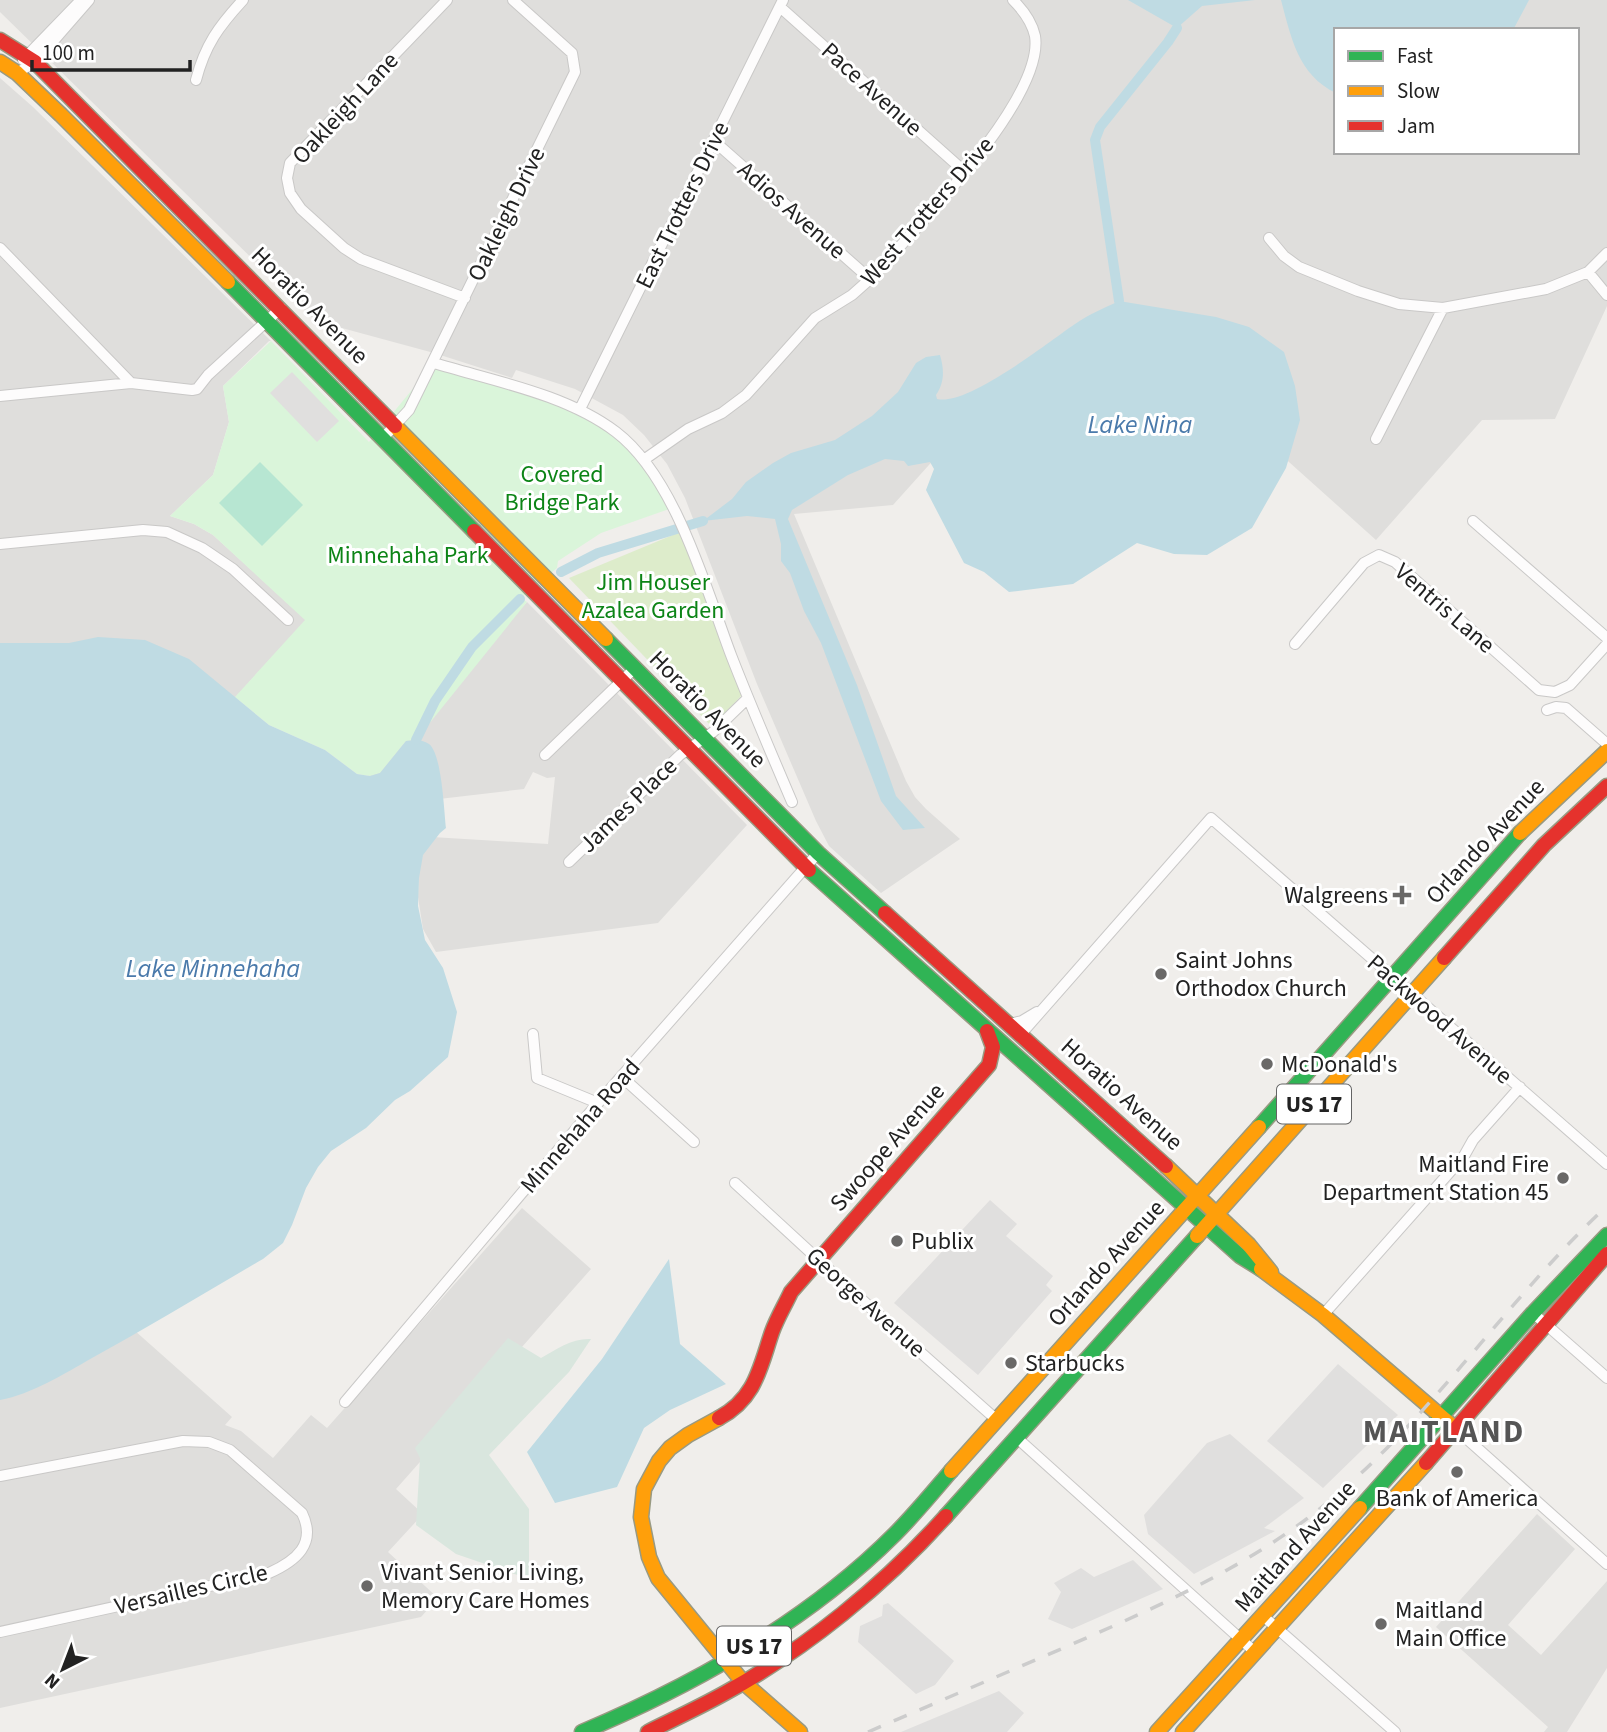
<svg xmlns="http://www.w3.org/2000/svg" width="1607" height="1732" viewBox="0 0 1607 1732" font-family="'Source Sans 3',sans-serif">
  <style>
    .residential { fill: #dfdedc; fill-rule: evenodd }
    .grass { fill: #ddeccb }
    .wetland { fill: #d9e6de }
    .park { fill: #daf5da }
    .pitch { fill: #b7e6d2 }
    .parking { fill: #e0dfde }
    .water { fill: #bfdbe3 }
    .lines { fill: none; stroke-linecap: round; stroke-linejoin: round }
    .canal { stroke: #bfdbe3; stroke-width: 10 }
    .street-casing { stroke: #c9c8c7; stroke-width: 12 }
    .fast-casing { stroke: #999a82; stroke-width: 17 }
    .slow-casing { stroke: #999a82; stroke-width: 17 }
    .jam-casing { stroke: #999a82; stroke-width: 17 }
    .street { stroke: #fdfcfc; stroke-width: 10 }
    .fast { stroke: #30b455; stroke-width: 14 }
    .slow { stroke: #ff9f0a; stroke-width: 14 }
    .jam { stroke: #e5322d; stroke-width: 14 }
    .rail { stroke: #ccc; stroke-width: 3.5; stroke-dasharray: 14 14; stroke-linecap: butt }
    .poi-dot { fill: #6a6968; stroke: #fff; stroke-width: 2.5 }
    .labels { text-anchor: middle; stroke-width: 6; stroke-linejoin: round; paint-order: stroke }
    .shield { fill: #fff; stroke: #646464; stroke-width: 2 }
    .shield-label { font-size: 23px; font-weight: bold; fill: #222 }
    .street-label { font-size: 24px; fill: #222; stroke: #fff }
    .park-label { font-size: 24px; fill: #0c8416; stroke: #fff }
    .poi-label { font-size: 24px; fill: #222; stroke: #fff; text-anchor: start }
    .water-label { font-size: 26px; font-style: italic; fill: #4a7aab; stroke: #fff }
    .district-label { font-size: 32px; font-weight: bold; letter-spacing: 2px; fill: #555; stroke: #fff }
  </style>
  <rect width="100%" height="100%" fill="#f0eeeb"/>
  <path class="residential" d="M0 0H1607V306L1555 419 1482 420 1376 540 1115 306 990 397 893 505 794 514 906 781 915 797 926 809 960 839 881 893 829 846 816 821 757 684 685 498 667 464 644 435 623 415 575 389 516 370 512 378 434 353 316 321 0 12ZM1336 30H1577V152H1336Z
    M0 78 33 107 271 341H269L223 386 229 422 213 475 170 516 194 524 213 535 306 620 91 855 0 771Z
    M527 602 747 825 658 923 436 952 423 929 418 897 419 862 432 837 548 844 555 777 547 778 533 772 524 789 336 811Z
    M522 1208 591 1269 396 1489 423 1514 388 1552 438 1598 421 1617 0 1708V1211L232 1417 225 1425 241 1431 273 1458 311 1415 327 1428Z
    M1537 1514 1575 1549 1508 1625 1541 1655 1607 1581V1668L1567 1732H1544L1548 1727 1436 1627Z"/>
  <path class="grass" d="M680 532 742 695 712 727 569 578Z"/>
  <path class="wetland" d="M508 1338 541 1358C557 1349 572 1338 591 1339L569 1372 489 1455 529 1509V1579L456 1554 416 1525 420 1458 415 1448Z"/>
  <path class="park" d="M271 341 369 442 434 363 567 404 634 446 672 508 601 533 558 561 557 568 521 598 527 602 416 740 406 741 380 773 370 776 357 774 325 750 269 725 235 697 305 620 213 535 194 524 170 516 213 475 229 422 223 386Z"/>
  <path class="pitch" d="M260 462 303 505 262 546 219 503Z"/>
  <path class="parking" d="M292 372 339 421 317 442 270 393Z
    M990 1200 1017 1224 1006 1236 1053 1276 1046 1285 1052 1291 978 1375 894 1303Z
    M1338 1364 1398 1415 1323 1488 1267 1441Z
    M1230 1434 1304 1498 1264 1528 1275 1531 1194 1574 1148 1534 1144 1515 1207 1443Z
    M1133 1560 1163 1589 1072 1629 1048 1619 1061 1592 1054 1583 1081 1568 1094 1577Z
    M888 1603 954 1661 935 1685 916 1694 858 1642 860 1626 882 1616 883 1605Z
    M999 1691 1024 1713 1007 1732H901Z"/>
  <path class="water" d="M1128 0H1255L1202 6 1177 28Z
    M1281 0H1529L1513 30H1336V93C1298 75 1291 37 1281 0Z
    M1119 301 1216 317 1249 327 1284 352 1295 386 1300 420 1286 468 1252 528 1207 555 1174 554 1137 543 1073 584 1009 592 984 572 964 563 926 490 934 469 930 462 908 466 904 461 885 459 848 475 792 510 788 519 857 685 896 796 925 828 903 830 881 801 821 643 804 611 790 573 781 561V544L775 519 747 516 703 521 732 499 746 482 773 463 791 453 835 440 872 416 898 392 916 363 926 357 940 355C944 369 945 382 936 395L937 399C968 406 1047 343 1075 324 1088 315 1104 308 1119 301Z
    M98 637 145 640 189 659 269 725 325 750 357 774 370 776 380 773 406 741C413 740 422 739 429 744 442 754 444 811 446 828L440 833 423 855 419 878 418 906 425 940 443 968 457 1012 448 1057 410 1091 395 1100 366 1128 331 1151 318 1167 306 1188 292 1225 283 1243 263 1259C206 1292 150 1326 92 1358 64 1374 32 1394 0 1400V643H69Z
    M669 1259 680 1344 726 1384 670 1410 644 1428 617 1487 555 1503 527 1452 602 1359Z"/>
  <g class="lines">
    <path class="canal" d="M1119 301 1095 140 1100 127 1168 42 1177 28
      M561 572 598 553 703 521
      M416 740 435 701 472 647 520 599"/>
    <g class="street-casing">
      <path id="street" d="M447 0 290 163 287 178 290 193 301 209 344 248 361 259 465 298
        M780 7 965 172
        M23 60 81 0
        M17 73 35 62 89 0
        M196 80C205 45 219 26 243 0
        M714 141 870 279
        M1269 238 1284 256 1299 267 1358 291 1399 304 1443 308 1546 289 1588 272 1607 253
        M0 248 131 383
        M1588 272 1607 295
        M434 363C493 381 566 394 616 432 675 477 705 586 731 655 750 704 771 753 792 802
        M0 396 131 383 192 390 197 389 208 375 281 308
        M580 409 783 0
        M383 438 409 410 575 72 572 53 513 0
        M1376 439 1443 308
        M645 459 688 429 722 413 746 395 815 318 852 295 870 279C912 232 1045 99 1035 36 1032 22 1022 9 1013 0
        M1473 521 1607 638
        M0 544 143 530 167 532 202 548 233 569 288 620
        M1295 644 1364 563 1379 555 1395 562 1539 690 1555 692 1570 685 1607 644
        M1547 710 1556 707 1566 708 1607 744
        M545 755 635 668
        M569 862 680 755 713 732 748 698
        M1010 1024 1022 1021 1037 1012
        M533 1034 537 1078 598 1103
        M1021 1034 1211 818 1607 1164
        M622 1077 694 1142
        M735 1183 884 1320 998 1421
        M1533 1313 1607 1378
        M1323 1315 1464 1156 1473 1140 1520 1087
        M345 1402 598 1103 818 853
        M1457 1430 1607 1564
        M1017 1438 1256 1653
        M0 1476 183 1441 209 1442 230 1450 302 1513C317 1544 296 1561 269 1573L0 1632
        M1262 1615 1395 1732"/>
    </g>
    <g class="fast-casing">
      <path id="fast" d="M228 282 474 531
        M606 639 818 853 885 913
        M809 870 1240 1256 1261 1269
        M1259 1127 1520 833
        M1360 1508 1533 1313 1607 1235
        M946 1516 1197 1236
        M582 1732C696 1684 807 1622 895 1534 915 1514 933 1492 951 1471"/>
    </g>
    <g class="slow-casing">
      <path id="slow" d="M0 62 17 73 61 115 228 282
        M395 426 606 639
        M1520 833 1607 751
        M1166 1166 1249 1245 1271 1272
        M1197 1236 1444 958
        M1261 1269 1323 1315 1457 1430
        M719 1418 688 1435 670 1448 659 1461 644 1489 641 1517 649 1557 658 1578 743 1682 800 1732
        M951 1471 1259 1127
        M1157 1732 1360 1508
        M1183 1732 1426 1463"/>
    </g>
    <g class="jam-casing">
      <path id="jam" d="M0 40 35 62 395 426
        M474 531 809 870
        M885 913 1166 1166
        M1444 958 1544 845 1607 786
        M719 1418C756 1398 760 1367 772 1332 777 1318 785 1305 791 1292L989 1065 993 1047 987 1031
        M1426 1463 1607 1254
        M648 1732C674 1719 700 1707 725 1693 806 1649 885 1584 946 1516"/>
    </g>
    <use href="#street" class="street"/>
    <use href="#fast" class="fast"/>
    <use href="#slow" class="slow"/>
    <use href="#jam" class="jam"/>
    <path class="rail" d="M868 1732C935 1703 1001 1675 1068 1646 1164 1604 1259 1562 1339 1493 1439 1407 1511 1295 1607 1206"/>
  </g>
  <g class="poi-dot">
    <path d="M1398.5 884.5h7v7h7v7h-7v7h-7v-7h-7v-7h7z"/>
    <circle cx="1161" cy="974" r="7"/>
    <circle cx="1267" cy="1064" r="7"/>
    <circle cx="1563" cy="1178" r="7"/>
    <circle cx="897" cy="1241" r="7"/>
    <circle cx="1011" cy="1363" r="7"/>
    <circle cx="1457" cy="1472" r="7"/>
    <circle cx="367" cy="1586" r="7"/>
    <circle cx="1381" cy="1624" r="7"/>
  </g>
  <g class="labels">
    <g class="shield">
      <rect x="1277" y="1084.5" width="74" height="39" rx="5"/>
      <rect x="717" y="1626.5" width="74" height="39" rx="5"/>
    </g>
    <g class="shield-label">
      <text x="1314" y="1112">US 17</text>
      <text x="754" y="1654">US 17</text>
    </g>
    <g class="street-label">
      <text transform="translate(872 89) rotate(42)" y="8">Pace Avenue</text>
      <text transform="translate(345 108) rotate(-47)" y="8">Oakleigh Lane</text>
      <text transform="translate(682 205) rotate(-64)" y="8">East Trotters Drive</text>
      <text transform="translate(792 210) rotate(41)" y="8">Adios Avenue</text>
      <text transform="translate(927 211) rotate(-49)" y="8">West Trotters Drive</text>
      <text transform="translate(506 214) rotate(-64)" y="8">Oakleigh Drive</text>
      <text transform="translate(310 305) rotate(45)" y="8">Horatio Avenue</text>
      <text transform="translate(1445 608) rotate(41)" y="8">Ventris Lane</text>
      <text transform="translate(708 709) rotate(45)" y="8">Horatio Avenue</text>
      <text transform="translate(628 805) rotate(-44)" y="8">James Place</text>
      <text transform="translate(1485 841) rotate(-47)" y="8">Orlando Avenue</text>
      <text transform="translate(1440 1019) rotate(41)" y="8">Packwood Avenue</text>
      <text transform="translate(1122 1094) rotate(42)" y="8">Horatio Avenue</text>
      <text transform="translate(580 1126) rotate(-49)" y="8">Minnehaha Road</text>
      <text transform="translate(887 1147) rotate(-49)" y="8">Swoope Avenue</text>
      <text transform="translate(1106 1263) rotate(-48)" y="8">Orlando Avenue</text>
      <text transform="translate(866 1302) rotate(42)" y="8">George Avenue</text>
      <text transform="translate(1295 1546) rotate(-48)" y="8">Maitland Avenue</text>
      <text transform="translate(191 1589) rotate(-13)" y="8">Versailles Circle</text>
    </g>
    <g class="park-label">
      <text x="562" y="482">Covered<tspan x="562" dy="28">Bridge Park</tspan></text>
      <text x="408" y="563">Minnehaha Park</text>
      <text x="653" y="590">Jim Houser<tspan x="653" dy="28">Azalea Garden</tspan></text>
    </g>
    <g class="poi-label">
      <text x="1388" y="903" text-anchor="end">Walgreens</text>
      <text x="1175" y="968">Saint Johns<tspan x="1175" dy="28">Orthodox Church</tspan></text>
      <text x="1281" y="1072">McDonald's</text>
      <text x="1549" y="1172" text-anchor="end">Maitland Fire<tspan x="1549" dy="28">Department Station 45</tspan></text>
      <text x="911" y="1249">Publix</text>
      <text x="1025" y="1371">Starbucks</text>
      <text x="1457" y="1506" text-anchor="middle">Bank of America</text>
      <text x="381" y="1580">Vivant Senior Living,<tspan x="381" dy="28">Memory Care Homes</tspan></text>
      <text x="1395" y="1618">Maitland<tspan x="1395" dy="28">Main Office</tspan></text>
    </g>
    <g class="water-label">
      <text x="1140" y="433">Lake Nina</text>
      <text x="213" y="977">Lake Minnehaha</text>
    </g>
    <g class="district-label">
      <text x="1444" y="1442">MAITLAND</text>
    </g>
  </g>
  <rect x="1334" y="28" width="245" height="126" fill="#ffffff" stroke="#a7a7a7" stroke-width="2"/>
  <rect x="1348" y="51" width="35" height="10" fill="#30b455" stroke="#a7a7a7" stroke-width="2"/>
  <text x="1397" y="63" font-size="21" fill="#222222">Fast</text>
  <rect x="1348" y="86" width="35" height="10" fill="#ff9f0a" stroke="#a7a7a7" stroke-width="2"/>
  <text x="1397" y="98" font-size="21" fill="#222222">Slow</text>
  <rect x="1348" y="121" width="35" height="10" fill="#e5322d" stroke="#a7a7a7" stroke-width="2"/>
  <text x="1397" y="133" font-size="21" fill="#222222">Jam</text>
  <g transform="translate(63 1669) rotate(222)" stroke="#ffffff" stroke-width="5" paint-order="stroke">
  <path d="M0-5L12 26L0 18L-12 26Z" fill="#222222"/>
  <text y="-10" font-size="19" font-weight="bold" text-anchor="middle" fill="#222222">N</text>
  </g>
  <path d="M32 60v10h158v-10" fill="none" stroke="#222222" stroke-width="3.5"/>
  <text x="42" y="60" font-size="21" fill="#222222" stroke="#ffffff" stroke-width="5" paint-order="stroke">100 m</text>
</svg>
